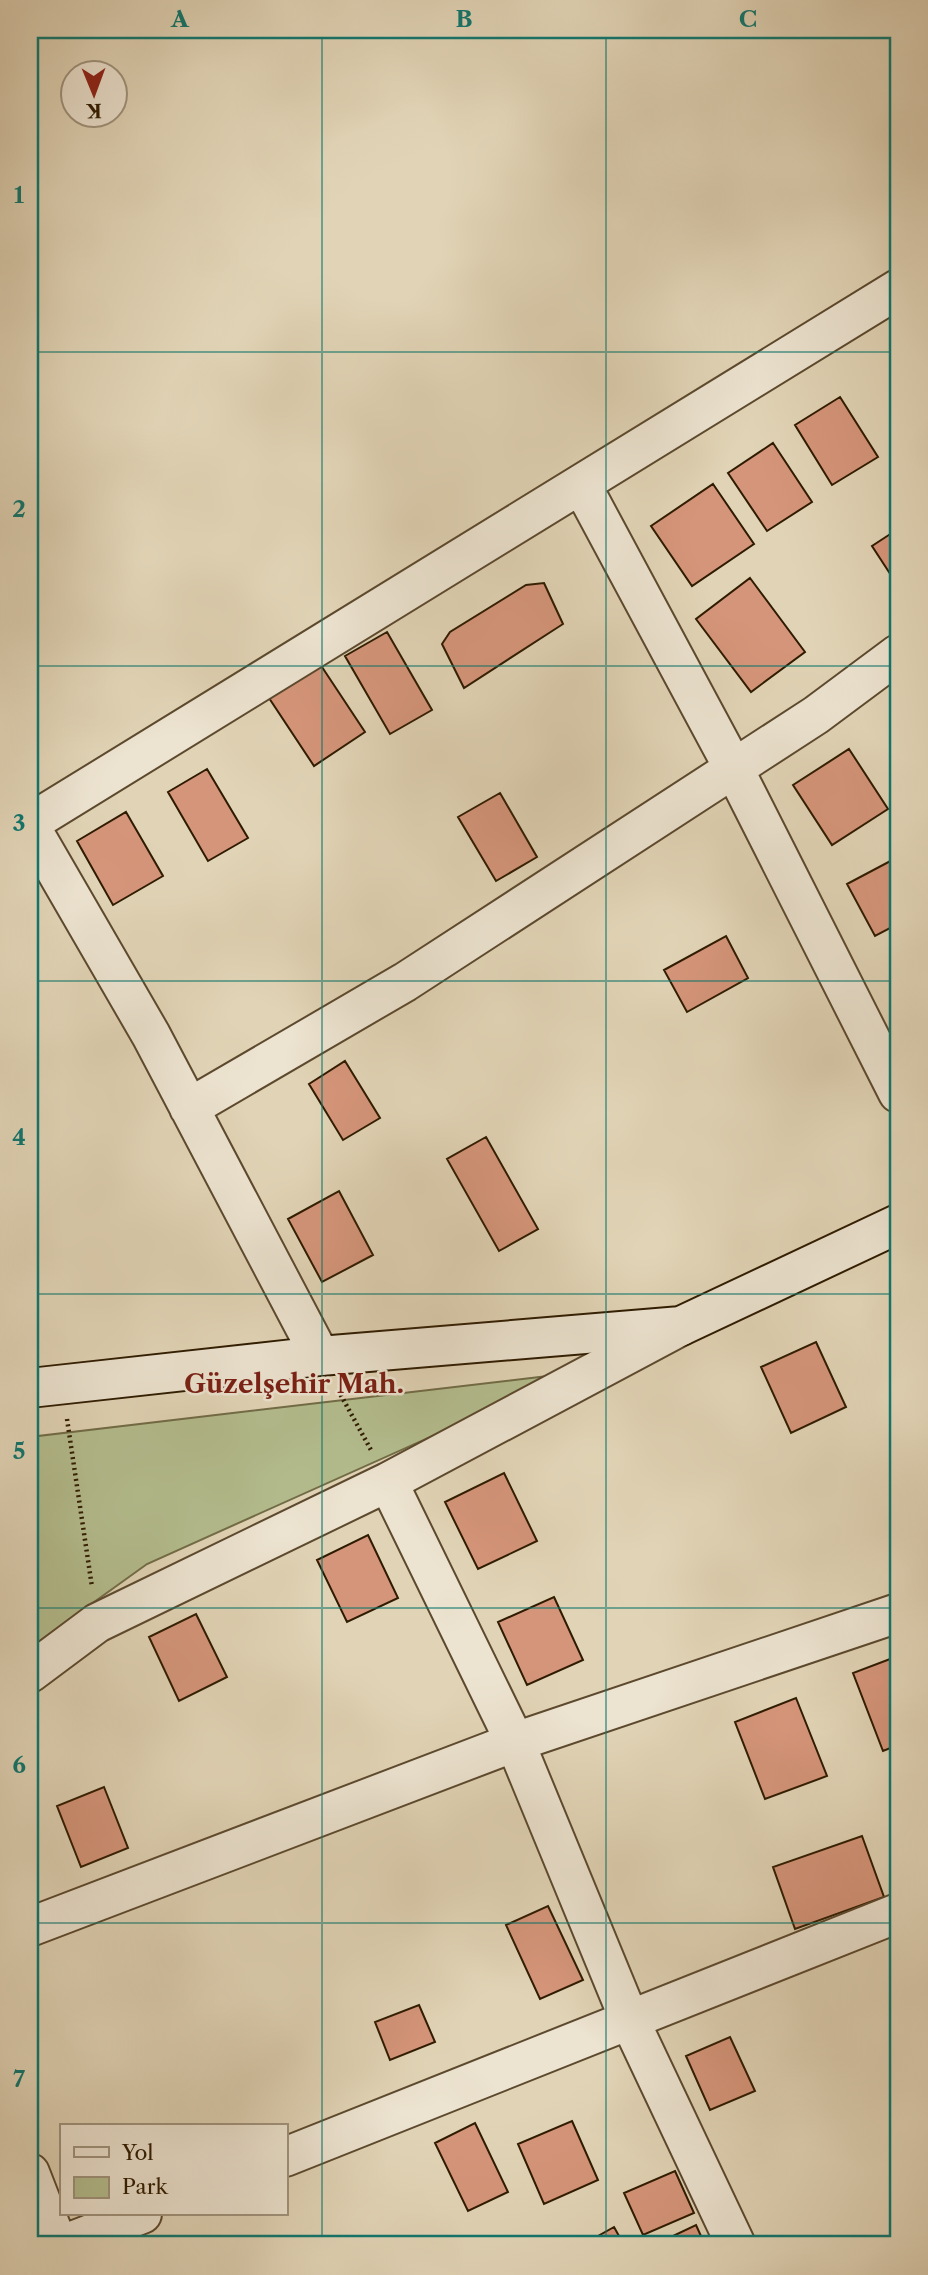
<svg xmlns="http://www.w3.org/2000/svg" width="928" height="2275" viewBox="0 0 928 2275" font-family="'Libre Caslon Text',serif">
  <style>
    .green { fill: #b3bc8d; stroke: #716c46; stroke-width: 2 }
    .building { fill: #d5957a; stroke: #2f1b00; stroke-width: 2 }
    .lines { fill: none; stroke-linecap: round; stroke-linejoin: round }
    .street-casing { stroke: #5c492e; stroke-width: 42 }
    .secondary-casing { stroke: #2f1b00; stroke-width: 42 }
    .path { stroke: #2f1b00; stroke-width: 4.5; stroke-dasharray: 2 3.5; stroke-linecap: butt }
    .street { stroke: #ece3d0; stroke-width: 38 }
    .secondary { stroke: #ece3d0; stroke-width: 38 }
    .grid { fill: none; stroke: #0f766e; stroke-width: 2; stroke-opacity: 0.55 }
    .labels { text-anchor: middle; stroke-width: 5; stroke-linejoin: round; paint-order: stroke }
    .district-label { font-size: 26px; font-weight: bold; fill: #7a1f14; stroke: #ece3d0 }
    .neatline { fill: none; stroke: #0f766e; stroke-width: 2.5 }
    .grid-label { font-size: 23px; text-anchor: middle; font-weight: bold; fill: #0f766e }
  </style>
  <rect width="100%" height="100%" fill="#e1d4b6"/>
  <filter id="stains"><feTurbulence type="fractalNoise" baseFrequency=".00286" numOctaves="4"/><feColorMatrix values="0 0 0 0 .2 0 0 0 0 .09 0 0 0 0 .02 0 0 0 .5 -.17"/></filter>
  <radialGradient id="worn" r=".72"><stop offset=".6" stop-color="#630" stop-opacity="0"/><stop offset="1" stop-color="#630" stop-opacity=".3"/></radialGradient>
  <path class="green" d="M573 1373 147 1564 30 1648V1437Z"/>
  <path class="building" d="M840 397 878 457 832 485 795 425Z
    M773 443 812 502 767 531 728 473Z
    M713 484 754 544 692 586 651 526Z
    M898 529V586L872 546Z
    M750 578 805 652 751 692 696 619Z
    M544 583 563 624 464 688 442 644 450 632 526 585Z
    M387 632 432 710 390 734 345 656Z
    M320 664 365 732 314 766 269 698Z
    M849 749 888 809 832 845 793 785Z
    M207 769 248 838 208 861 168 792Z
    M500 793 537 857 496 881 458 817Z
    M126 812 163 876 113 905 77 841Z
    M898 857V924L875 936 847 884Z
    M726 936 748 978 687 1012 664 970Z
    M345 1061 380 1118 343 1140 309 1084Z
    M486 1137 538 1229 499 1251 447 1159Z
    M339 1191 373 1255 322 1282 288 1219Z
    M816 1342 846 1407 791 1433 761 1367Z
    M504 1473 537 1541 478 1569 445 1502Z
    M368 1535 398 1598 347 1622 317 1560Z
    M554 1597 583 1660 527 1685 498 1622Z
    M196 1614 227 1677 179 1701 149 1637Z
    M898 1656V1745L883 1751 853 1673Z
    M796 1698 827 1776 765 1799 735 1722Z
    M104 1787 128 1848 81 1867 57 1806Z
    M862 1836 884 1897 795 1929 773 1867Z
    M548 1906 583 1980 540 1999 506 1925Z
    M419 2005 435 2042 390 2060 375 2022Z
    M730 2037 755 2091 710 2110 686 2056Z
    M572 2121 598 2180 544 2204 518 2144Z
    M475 2123 508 2192 468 2211 435 2143Z
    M675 2171 694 2213 643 2235 624 2193Z
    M696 2225 705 2245H654Z
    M614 2227 624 2245H582Z"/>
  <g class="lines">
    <g class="street-casing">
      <path id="street" d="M581 484 734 769 898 1093
        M30 823 898 289
        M30 826 151 1035 320 1356
        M189 1108 405 982 816 715 898 654
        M388 1482 515 1742 630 2021 736 2245
        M30 1673 97 1623 388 1482 681 1326
        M30 1927 515 1742 898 1613
        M285 2157 898 1913
        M30 2173 58 2245
        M62 2245 142 2214"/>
    </g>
    <g class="secondary-casing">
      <path id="secondary" d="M30 1388 320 1356 681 1326 898 1224"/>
    </g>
    <path class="path" d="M338 1390 371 1450
      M67 1419 92 1587"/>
    <use href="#street" class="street"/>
    <use href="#secondary" class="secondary"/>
  </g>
  <path class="grid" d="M322 30V2245M606 30V2245M30 352H898M30 666H898M30 981H898M30 1294H898M30 1608H898M30 1923H898"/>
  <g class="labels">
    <g class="district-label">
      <text x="294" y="1393">Güzelşehir Mah.</text>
    </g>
  </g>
  <rect width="928" height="2275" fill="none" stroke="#e1d4b6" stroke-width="77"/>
  <rect x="60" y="2124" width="228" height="91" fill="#ece3d0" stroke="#a0937d" stroke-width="2"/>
  <rect x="74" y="2147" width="35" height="10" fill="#ece3d0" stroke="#a0937d" stroke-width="2"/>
  <text x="122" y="2160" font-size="21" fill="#2f1b00">Yol</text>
  <rect x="74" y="2177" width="35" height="21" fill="#b3bc8d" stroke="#a0937d" stroke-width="2"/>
  <text x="122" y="2194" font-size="21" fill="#2f1b00">Park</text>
  <g transform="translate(94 94) rotate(179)"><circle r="33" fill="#ece3d0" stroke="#a0937d" stroke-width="2"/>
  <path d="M0-5L12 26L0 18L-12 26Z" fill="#8f2418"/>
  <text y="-10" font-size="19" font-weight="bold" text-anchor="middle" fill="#2f1b00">K</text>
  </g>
  <rect x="38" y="38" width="852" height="2198" class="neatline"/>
  <g class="grid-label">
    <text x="180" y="27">A</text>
    <text x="464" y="27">B</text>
    <text x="748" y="27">C</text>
    <text x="19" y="203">1</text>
    <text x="19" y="517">2</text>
    <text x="19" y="831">3</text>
    <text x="19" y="1145">4</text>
    <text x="19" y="1459">5</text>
    <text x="19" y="1773">6</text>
    <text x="19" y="2087">7</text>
  </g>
  <rect width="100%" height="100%" filter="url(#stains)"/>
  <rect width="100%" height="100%" fill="url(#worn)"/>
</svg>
